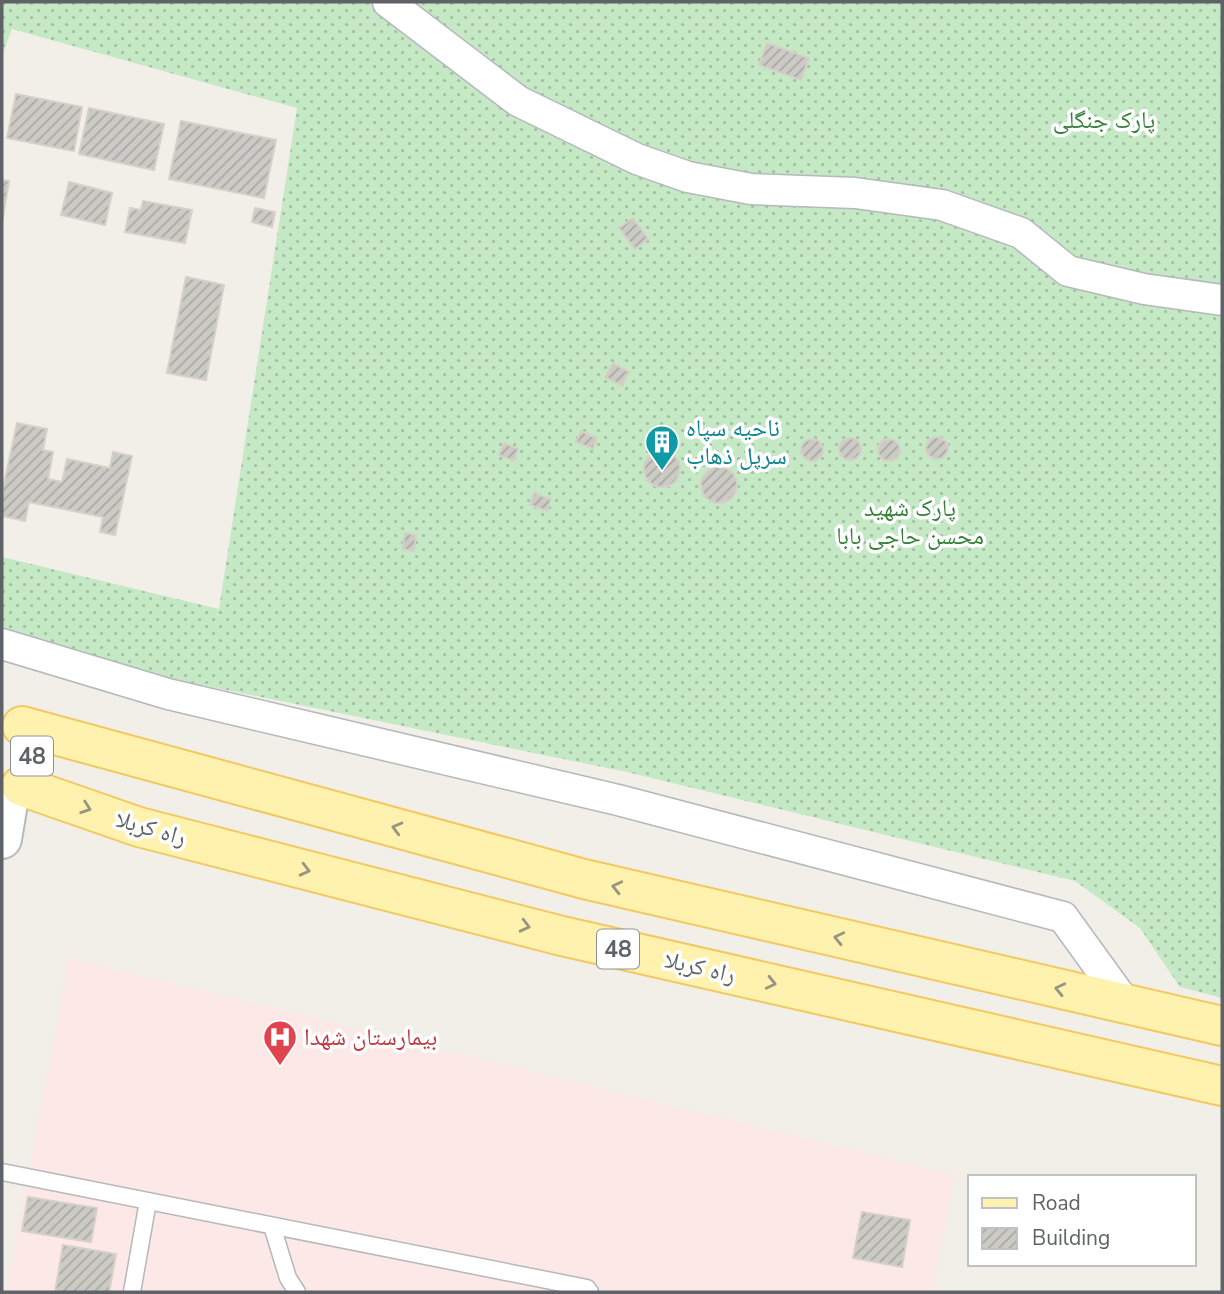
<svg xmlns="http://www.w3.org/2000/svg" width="1224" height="1294" viewBox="0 0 1224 1294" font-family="'Nunito Sans','Noto Naskh Arabic',sans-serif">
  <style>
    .medical { fill: #fce8e6 }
    .grass { fill: url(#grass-dots) }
    .building { fill: url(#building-hatch); stroke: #d6d1c6; stroke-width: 2 }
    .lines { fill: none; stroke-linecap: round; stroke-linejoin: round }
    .lane-casing { stroke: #b5b8bc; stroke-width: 19 }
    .street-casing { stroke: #b5b8bc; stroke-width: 33 }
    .secondary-casing { stroke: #b6babf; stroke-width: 42 }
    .primary-casing { stroke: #f2c960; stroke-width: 42 }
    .lane { stroke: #fff; stroke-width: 16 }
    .street { stroke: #fff; stroke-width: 30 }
    .secondary { stroke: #fff; stroke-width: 38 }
    .primary { stroke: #fff2af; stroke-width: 38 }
    .oneway { stroke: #979581 }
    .labels { text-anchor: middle; stroke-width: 7; stroke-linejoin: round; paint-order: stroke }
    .shield { fill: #fff; stroke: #8f9295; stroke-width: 2 }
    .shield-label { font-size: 23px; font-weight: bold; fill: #5f6368 }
    .park-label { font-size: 24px; fill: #348238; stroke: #fff }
    .culture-label { font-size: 24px; fill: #0d838f; stroke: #fff; text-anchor: start }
    .street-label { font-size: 24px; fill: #5f6368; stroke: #fff }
    .health-label { font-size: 24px; fill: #be3a42; stroke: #fff; text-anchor: start }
  </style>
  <defs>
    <pattern id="grass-dots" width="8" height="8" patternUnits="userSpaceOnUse" patternTransform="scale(1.75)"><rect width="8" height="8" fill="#c5e8c5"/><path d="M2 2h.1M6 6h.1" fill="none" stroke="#a3c0a4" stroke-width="1.8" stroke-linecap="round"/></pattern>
    <pattern id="building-hatch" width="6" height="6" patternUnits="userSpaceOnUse" patternTransform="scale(1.75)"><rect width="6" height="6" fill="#cccac5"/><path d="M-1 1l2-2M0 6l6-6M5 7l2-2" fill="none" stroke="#a9a8a4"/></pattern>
  </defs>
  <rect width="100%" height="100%" fill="#f1efe8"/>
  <path class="medical" d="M69 958 955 1175 932 1292H6Z"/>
  <path class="grass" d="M2 2H1222V998L1180 987 1140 928 1075 881 627 772 168 678 2 628V557L219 609 297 108 12 29 2 55Z"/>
  <path class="building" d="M767 43 809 58 801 80 759 65Z
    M16 94 82 107 74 151 7 138Z
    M89 108 164 124 154 170 79 154Z
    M181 121 276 140 264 198 169 179Z
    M2 180 9 181 2 223Z
    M69 182 112 193 105 225 61 215Z
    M143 201 192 210 185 243 125 232 130 208 141 210Z
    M255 208 275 212 272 227 252 222Z
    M633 218 648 239 635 249 619 228Z
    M186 277 224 285 206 380 167 373Z
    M613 363 629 372 622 386 605 377Z
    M17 423 47 429 43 450 53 452 48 479 62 482 67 459 110 468 113 452 132 456 115 535 100 532 103 517 29 502 25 521 2 516V493Z
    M581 431 597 438 593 449 576 442Z
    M926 448a11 11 0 1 1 22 0a11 11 0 1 1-22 0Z
    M839 449a11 11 0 1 1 22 0a11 11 0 1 1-22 0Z
    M801 450a11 11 0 1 1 22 0a11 11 0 1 1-22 0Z
    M878 450a11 11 0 1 1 22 0a11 11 0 1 1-22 0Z
    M504 443 518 449 514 461 499 455Z
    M644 469a18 18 0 1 1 36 0a18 18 0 1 1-36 0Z
    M701 485a18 18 0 1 1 36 0a18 18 0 1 1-36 0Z
    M534 493 551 499 547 511 530 505Z
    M405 533 416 535 414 551 402 549Z
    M28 1197 97 1208 91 1242 22 1231Z
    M862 1212 910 1220 902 1267 853 1258Z
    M63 1245 116 1254 109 1292H55Z"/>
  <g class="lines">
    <g class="lane-casing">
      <path id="lane" d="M2 1172 587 1288 590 1292
        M272 1226 288 1278 297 1292
        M132 1292 148 1201"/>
    </g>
    <g class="street-casing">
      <path id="street" d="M388 2 518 101 637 159 688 177 751 189 855 193 942 205 1021 233 1068 271 1144 289 1222 300
        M2 644 168 694 618 800 1063 917 1126 1004"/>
    </g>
    <g class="secondary-casing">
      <path id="secondary" d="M2 839 9 797"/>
    </g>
    <g class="primary-casing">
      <path id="primary" d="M22 726 584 879 1222 1026
        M21 786 139 827 562 936 1222 1086"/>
    </g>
    <use href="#lane" class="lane"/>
    <use href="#street" class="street"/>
    <use href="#secondary" class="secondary"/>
    <use href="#primary" class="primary"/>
  </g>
  <defs><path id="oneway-chevron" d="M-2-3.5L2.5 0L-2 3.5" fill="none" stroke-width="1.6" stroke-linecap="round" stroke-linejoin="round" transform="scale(1.75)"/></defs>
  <g class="oneway">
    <use href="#oneway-chevron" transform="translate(86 808) rotate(19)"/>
    <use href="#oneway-chevron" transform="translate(397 828) rotate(-165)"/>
    <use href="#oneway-chevron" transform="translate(305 870) rotate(14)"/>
    <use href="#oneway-chevron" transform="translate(617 887) rotate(-167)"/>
    <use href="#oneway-chevron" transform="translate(525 926) rotate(14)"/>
    <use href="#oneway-chevron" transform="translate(839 938) rotate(-167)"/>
    <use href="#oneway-chevron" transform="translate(771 983) rotate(13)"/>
    <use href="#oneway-chevron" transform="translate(1060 989) rotate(-167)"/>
  </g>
  <defs>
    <g id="building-pin" transform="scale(1.75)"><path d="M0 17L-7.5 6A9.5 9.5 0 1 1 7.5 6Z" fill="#0f9aa8" stroke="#fff"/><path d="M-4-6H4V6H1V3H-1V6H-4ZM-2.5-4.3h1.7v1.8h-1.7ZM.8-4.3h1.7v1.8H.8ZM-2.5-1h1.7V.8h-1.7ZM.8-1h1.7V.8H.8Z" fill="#fff"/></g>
    <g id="hospital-pin" transform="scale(1.75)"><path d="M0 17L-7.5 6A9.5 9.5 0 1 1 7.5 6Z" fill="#e0444e" stroke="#fff"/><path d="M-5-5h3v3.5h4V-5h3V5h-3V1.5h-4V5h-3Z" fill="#fff"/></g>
  </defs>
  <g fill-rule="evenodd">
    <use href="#building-pin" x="662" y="442"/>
    <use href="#hospital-pin" x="280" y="1037"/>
  </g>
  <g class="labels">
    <g class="shield">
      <rect x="11" y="736.5" width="42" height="39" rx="5"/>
      <rect x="597" y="929.5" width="42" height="39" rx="5"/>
    </g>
    <g class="shield-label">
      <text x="32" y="764">48</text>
      <text x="618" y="957">48</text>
    </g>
    <g class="park-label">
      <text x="1104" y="128">پارک جنگلی</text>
      <text x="910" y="516">پارک شهید<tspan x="910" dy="28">محسن حاجی بابا</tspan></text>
    </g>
    <g class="culture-label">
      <text x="686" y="436">ناحیه سپاه<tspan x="686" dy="28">سرپل ذهاب</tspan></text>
    </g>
    <g class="street-label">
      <text transform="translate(151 828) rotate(16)" y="8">راه کربلا</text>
      <text transform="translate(700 967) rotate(13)" y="8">راه کربلا</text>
    </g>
    <g class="health-label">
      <text x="304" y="1045">بیمارستان شهدا</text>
    </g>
  </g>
  <rect width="1224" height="1294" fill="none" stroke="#5f6368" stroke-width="7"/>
  <rect x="968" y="1175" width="228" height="91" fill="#ffffff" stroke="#bfc1c3" stroke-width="2"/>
  <rect x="982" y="1198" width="35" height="10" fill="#fff2af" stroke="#bfc1c3" stroke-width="2"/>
  <text x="1032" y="1210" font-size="21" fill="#5f6368">Road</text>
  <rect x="982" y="1228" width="35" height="21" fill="url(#building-hatch)" stroke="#bfc1c3" stroke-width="2"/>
  <text x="1032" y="1245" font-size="21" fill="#5f6368">Building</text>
</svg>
